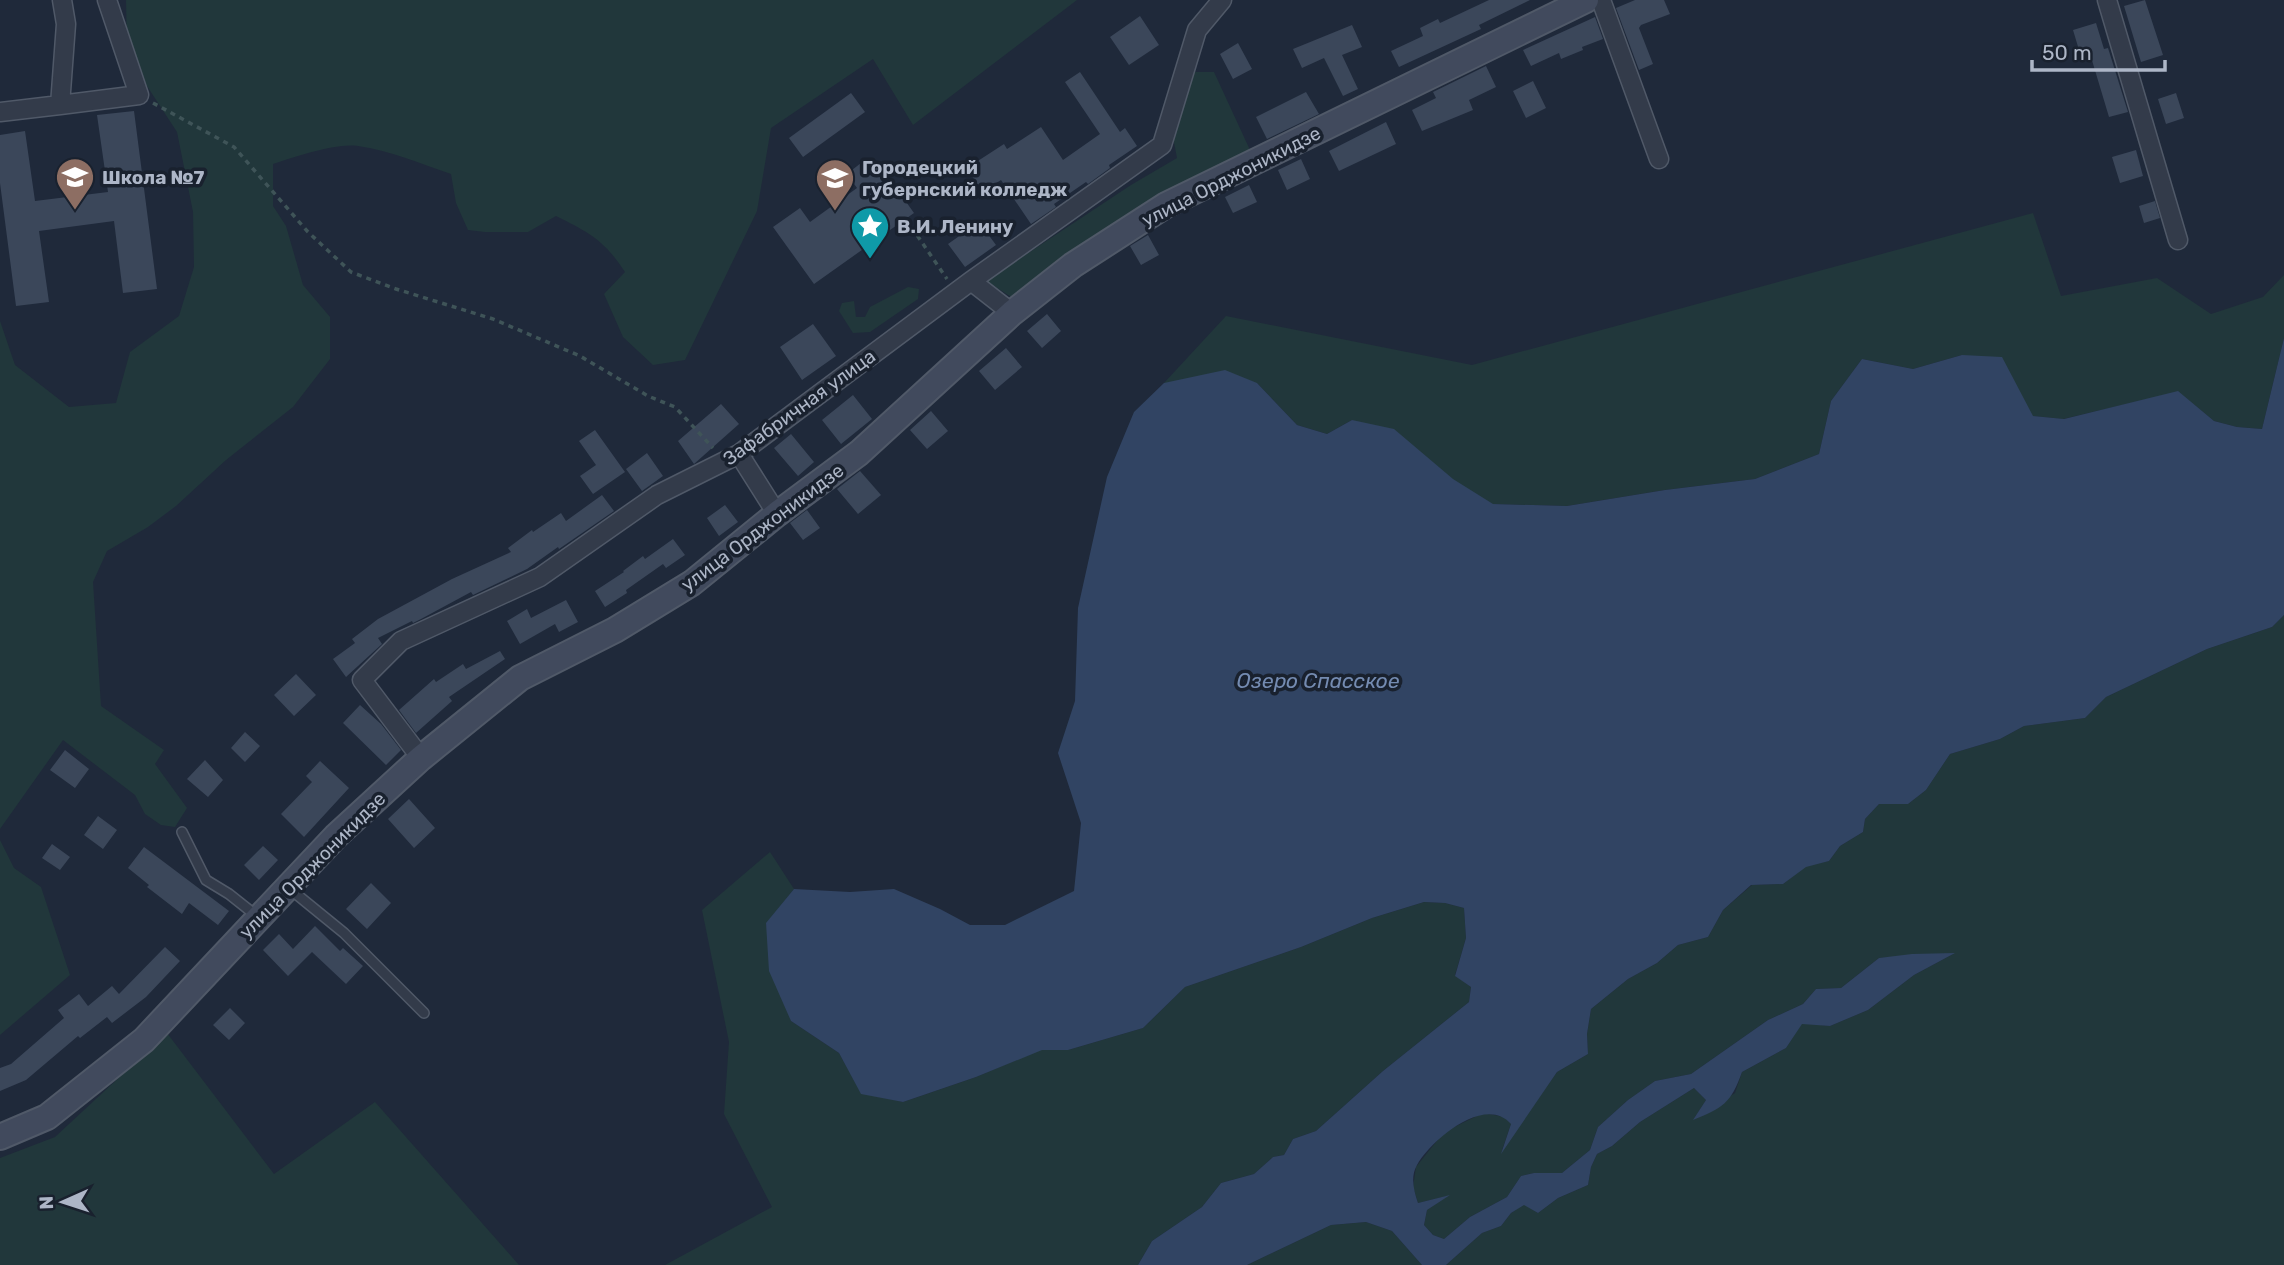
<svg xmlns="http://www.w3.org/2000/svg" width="2284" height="1265" viewBox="0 0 2284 1265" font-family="Rubik,sans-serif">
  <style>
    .green { fill: #21373b }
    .water { fill: #314463 }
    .building { fill: #3b475a }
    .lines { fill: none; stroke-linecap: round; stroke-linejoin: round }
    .lane-casing { stroke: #505968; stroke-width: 12 }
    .street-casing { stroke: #505968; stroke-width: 21 }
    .secondary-casing { stroke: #505968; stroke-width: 28 }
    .path { stroke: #3f5458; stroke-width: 3.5; stroke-dasharray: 5 5; stroke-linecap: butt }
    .lane { stroke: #333b4a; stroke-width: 9 }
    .street { stroke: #333b4a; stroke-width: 18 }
    .secondary { stroke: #414a5d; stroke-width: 24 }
    .labels { text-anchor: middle; stroke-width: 7; stroke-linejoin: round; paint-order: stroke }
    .poi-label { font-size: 19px; font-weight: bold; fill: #adb6c7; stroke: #19212e; text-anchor: start }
    .street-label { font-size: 19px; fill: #adb6c7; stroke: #19212e }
    .water-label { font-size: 21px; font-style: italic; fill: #748bb1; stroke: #19212e }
  </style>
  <rect width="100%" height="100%" fill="#1f293a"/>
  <path class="green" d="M126 0H1077L913 125 873 59 771 128 757 211 685 360 653 365 623 337 604 294 625 272C604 240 590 233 556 216L528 232H485L468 230 456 203 451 174C421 164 389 150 358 146 334 143 296 157 273 164V206L286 226 303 285 330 317V359L293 407 226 460 176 506 148 527 107 551 93 582 101 706 164 750 155 764 187 808 175 827 161 825 145 814 135 795 63 740 0 829V321L15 365 69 407 116 403 130 352 179 316 194 267 193 212 177 132 147 86 127 46Z
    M1191 72H1214L1250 150 1170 191 1013 298 986 281 1131 185 1177 158 1173 137Z
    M2033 213 2061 296 2157 278 2211 314 2263 297 2284 275V338L2262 429 2237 427 2214 421 2178 392 2063 419 2032 416 1962 355 1913 369 1862 359 1831 401 1819 454 1755 479 1665 490 1567 506 1492 504 1352 420 1327 434 1297 425 1257 383H1164L1226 316 1472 365Z
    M908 287 919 289 918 299 870 332 853 333 839 311 842 303 854 301 856 317H865L870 307Z
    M2284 615V1265H1446L1482 1233 1501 1226 1511 1213 1524 1204 1538 1213 1558 1198 1588 1185 1591 1167 1597 1154 1612 1146 1640 1122 1694 1088 1706 1100 1694 1119 1735 1093 1742 1072 1786 1048 1802 1023 1830 1026 1868 1010 1914 975 1953 954 1879 958 1841 988 1816 989 1803 1004 1768 1020 1691 1074 1655 1081 1628 1100 1598 1127 1590 1150 1562 1173H1534L1521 1176 1507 1197 1470 1217 1444 1239 1433 1235 1424 1225 1427 1210 1447 1196 1418 1203 1413 1187 1416 1167 1444 1132 1483 1113 1505 1117 1511 1124 1502 1150 1557 1072 1588 1054 1587 1034 1591 1009 1628 979 1657 963 1678 945 1708 937 1723 910 1752 885 1783 884 1806 866 1829 861 1840 846 1863 832 1865 819 1879 804H1908L1926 790 1950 754 2000 739 2024 726 2085 718 2106 697 2207 649 2272 627Z
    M0 840 14 868 41 887 70 975 0 1035Z
    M770 852 794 889 766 924 791 1021 839 1053 861 1093 903 1102 976 1077 1042 1049 1068 1050 1143 1028 1185 987 1301 947 1372 918 1424 902 1445 903 1464 908 1466 938 1455 975 1471 987 1469 1002 1383 1071 1316 1131 1293 1139 1284 1155 1273 1157 1254 1174 1221 1183 1202 1207 1152 1241 1138 1265H665L772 1207 724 1114 729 1042 702 910Z
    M167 1033 274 1174 375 1102 519 1265H0V1158L55 1137Z
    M1366 1222 1392 1231 1422 1265H1247L1331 1225Z"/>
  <path class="water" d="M2284 338V615L2272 627 2207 649 2106 697 2085 718 2024 726 2000 739 1950 754 1926 790 1908 804H1879L1865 819 1863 832 1840 846 1829 861 1806 867 1783 884 1751 885 1723 910 1708 937 1678 945 1657 963 1628 979 1591 1009 1587 1034 1588 1054 1557 1072 1501 1154 1511 1124C1485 1094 1431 1140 1417 1165 1410 1177 1414 1191 1418 1203L1450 1195 1427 1210 1424 1225 1433 1235 1444 1239 1470 1217 1507 1197 1521 1176 1534 1173H1562L1590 1150 1598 1127 1628 1100 1655 1081 1691 1074 1768 1020 1803 1004 1816 989 1841 988 1879 958 1912 954 1955 953 1914 975 1868 1010 1830 1026 1802 1024 1786 1048 1742 1072C1731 1103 1723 1108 1693 1120L1706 1100 1694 1088 1640 1122 1612 1146 1597 1154 1591 1167 1588 1185 1558 1198 1538 1213 1524 1205 1511 1213 1501 1226 1482 1233 1446 1265H1422L1392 1231 1366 1222 1331 1225 1247 1265H1138L1152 1241 1202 1207 1221 1183 1254 1174 1273 1157 1284 1155 1293 1139 1316 1131 1383 1071 1469 1002 1471 987 1455 976 1466 938 1464 908 1445 903 1424 902 1372 918 1301 947 1185 987 1143 1028 1068 1050H1042L976 1077 903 1102 861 1094 839 1053 791 1021 769 971 766 923 794 889 850 892 894 889 940 909 970 925H1005L1074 891 1081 823 1058 753 1075 701 1078 608 1107 477 1134 412 1164 383 1225 370 1257 383 1297 425 1327 434 1352 420 1394 429 1453 479 1493 504 1567 506 1665 490 1755 479 1819 454 1831 401 1862 359 1913 369 1962 355 2002 357 2033 416 2064 419 2178 391 2214 421 2237 427 2262 429Z"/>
  <path class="building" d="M1489 0H1530L1479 25 1481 29 1399 67 1391 51 1423 36 1420 28 1438 19 1440 23Z
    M1635 0H1664L1670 14 1641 25 1639 28 1653 64 1639 70 1616 8Z
    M2145 0 2163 55 2141 62 2124 6Z
    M1140 16 1159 45 1129 65 1110 37Z
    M1595 17 1603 39 1582 47 1583 50 1561 59 1559 53 1531 66 1523 50Z
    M2096 23 2104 49 2108 48 2128 112 2109 117 2088 47 2079 50 2073 30Z
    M1352 25 1362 47 1342 55 1358 89 1343 96 1324 58 1302 68 1293 49Z
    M1238 43 1252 69 1233 79 1220 54Z
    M1486 66 1496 87 1469 100 1473 110 1422 131 1412 110 1436 98 1433 92Z
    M1080 72 1120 132 1125 128 1137 146 1109 165 1110 168 1088 184 1086 182 1054 204 1056 207 1031 224 1001 180 982 192 967 168 1004 144 1007 149 1041 127 1063 160 1100 134 1065 82Z
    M1533 81 1546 108 1526 118 1513 91Z
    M1306 92 1319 114 1267 139 1256 117Z
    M851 93 865 112 803 157 789 138Z
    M2176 93 2184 118 2166 124 2158 99Z
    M134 111 157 289 123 293 114 221 39 231 49 302 16 306 0 183V135L25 131 35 201 108 192 97 115Z
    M1386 122 1396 144 1339 171 1329 151Z
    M2136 150 2143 176 2120 183 2112 157Z
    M866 159 871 166 877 161 914 213 814 284 773 227 800 208 810 222 857 188 847 174Z
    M1301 159 1310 179 1287 190 1278 170Z
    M1249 185 1257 202 1233 213 1225 197Z
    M2155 201 2160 218 2144 223 2139 206Z
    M979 222 996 245 965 267 948 244Z
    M1148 235 1159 255 1141 265 1130 246Z
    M1047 314 1061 331 1042 348 1027 331Z
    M813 324 836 356 802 380 780 347Z
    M1006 348 1022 367 995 390 979 371Z
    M853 395 872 419 841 444 822 420Z
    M721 404 739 424 694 464 678 441Z
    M931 411 948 431 927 449 910 430Z
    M595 430 625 472 593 494 580 476 596 465 579 441Z
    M791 434 814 462 798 476 774 448Z
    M647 453 663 476 642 491 626 469Z
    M860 471 881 495 858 514 837 489Z
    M602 495 614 511 559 549 558 547 527 569 473 595 471 592 421 619 413 623 412 621 378 638 382 644 346 677 333 659 355 643 352 639 378 619 452 579 511 552 508 548 532 530 533 532 561 513 566 521Z
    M725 505 738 522 719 536 707 518Z
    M807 510 820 528 803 540 790 523Z
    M673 539 685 555 666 568 663 564 626 590 627 593 605 607 595 591 624 572 623 571 643 556 645 559Z
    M566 600 578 622 559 632 555 624 520 644 507 621 527 609 531 618Z
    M500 651 505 659 449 697 452 701 416 733 399 710 434 679 436 682 463 664 466 669Z
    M296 674 316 695 294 716 274 695Z
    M360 705 381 724 401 750 386 765 343 723Z
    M245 732 260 746 245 762 231 748Z
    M65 750 89 769 75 788 50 770Z
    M205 760 223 780 208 797 187 779Z
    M320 761 349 788 304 837 281 814 312 782 306 776Z
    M409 799 435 828 414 848 388 819Z
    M98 816 117 830 103 849 84 835Z
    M52 844 70 857 60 870 42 858Z
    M263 846 278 860 259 880 244 865Z
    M144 847 229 911 218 925 189 903 182 914 147 887 149 885 128 868Z
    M371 883 391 903 367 929 346 909Z
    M315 926 340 951 343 948 363 966 346 984 312 952 288 976 263 950 279 934 293 949Z
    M165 947 180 961 146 997 112 1023 107 1017 80 1038 78 1036 26 1080 0 1091V1068L11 1064 64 1018 58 1010 79 994 88 1006 112 986 119 994Z
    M230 1008 245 1023 229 1040 213 1025Z"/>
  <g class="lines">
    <g class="lane-casing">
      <path id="lane" d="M182 832 206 880 229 894 258 917
        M290 889 344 933 424 1013"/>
    </g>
    <g class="street-casing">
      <path id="street" d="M1601 0 1659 159
        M2107 0 2178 240
        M60 105 139 95 107 0
        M0 112 60 105 66 24 62 0
        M971 281 1012 313
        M739 454 777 514
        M421 758 362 680 401 641 540 577 657 495 739 454 971 281 1162 145 1197 30 1222 0"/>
    </g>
    <g class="secondary-casing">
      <path id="secondary" d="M0 1137 47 1117 144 1040 336 836 421 758 520 678 615 630 692 583 777 514 859 453 1012 313 1073 265 1166 205 1586 0"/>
    </g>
    <path class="path" d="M153 103 234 147 308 232 351 272 396 289 493 319 580 356 648 396 675 407 713 448
      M906 219 947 279"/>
    <use href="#lane" class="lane"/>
    <use href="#street" class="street"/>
    <use href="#secondary" class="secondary"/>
  </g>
  <defs>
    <g id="school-pin" transform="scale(2.0125)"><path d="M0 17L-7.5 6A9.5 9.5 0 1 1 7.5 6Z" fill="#8d6e63" stroke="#19212e"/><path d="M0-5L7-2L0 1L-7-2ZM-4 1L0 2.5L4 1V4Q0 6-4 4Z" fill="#fff"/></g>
    <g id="university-pin" transform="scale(2.0125)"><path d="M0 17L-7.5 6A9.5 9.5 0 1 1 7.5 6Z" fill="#8d6e63" stroke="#19212e"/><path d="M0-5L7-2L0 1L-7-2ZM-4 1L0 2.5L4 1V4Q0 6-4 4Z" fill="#fff"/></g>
    <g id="sight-pin" transform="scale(2.0125)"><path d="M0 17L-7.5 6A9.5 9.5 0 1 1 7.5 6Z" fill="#0f9aa8" stroke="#19212e"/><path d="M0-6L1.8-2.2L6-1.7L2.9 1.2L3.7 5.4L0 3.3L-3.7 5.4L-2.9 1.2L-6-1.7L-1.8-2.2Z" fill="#fff"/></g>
  </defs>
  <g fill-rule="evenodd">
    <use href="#school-pin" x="75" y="177"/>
    <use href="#university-pin" x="835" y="178"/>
    <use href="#sight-pin" x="870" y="226"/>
  </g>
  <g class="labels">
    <g class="poi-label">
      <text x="862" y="174">Городецкий<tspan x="862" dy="22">губернский колледж</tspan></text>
      <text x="102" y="184">Школа №7</text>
      <text x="897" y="233">В.И. Ленину</text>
    </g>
    <g class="street-label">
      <text transform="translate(1231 176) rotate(-27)" y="7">улица Орджоникидзе</text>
      <text transform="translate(799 407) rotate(-36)" y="7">Зафабричная улица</text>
      <text transform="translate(762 527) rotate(-37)" y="7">улица Орджоникидзе</text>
      <text transform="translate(312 865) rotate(-45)" y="7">улица Орджоникидзе</text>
    </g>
    <g class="water-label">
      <text x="1318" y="688">Озеро Спасское</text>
    </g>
  </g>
  <g transform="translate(63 1202) rotate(267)" stroke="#19212e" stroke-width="5" paint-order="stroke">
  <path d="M0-5L12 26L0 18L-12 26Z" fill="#adb6c7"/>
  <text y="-10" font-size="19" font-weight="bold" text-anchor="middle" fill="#adb6c7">N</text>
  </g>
  <path d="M2032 60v10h133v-10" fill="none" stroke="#adb6c7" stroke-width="3.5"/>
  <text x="2042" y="60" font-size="21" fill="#adb6c7" stroke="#19212e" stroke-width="5" paint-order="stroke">50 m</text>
</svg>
